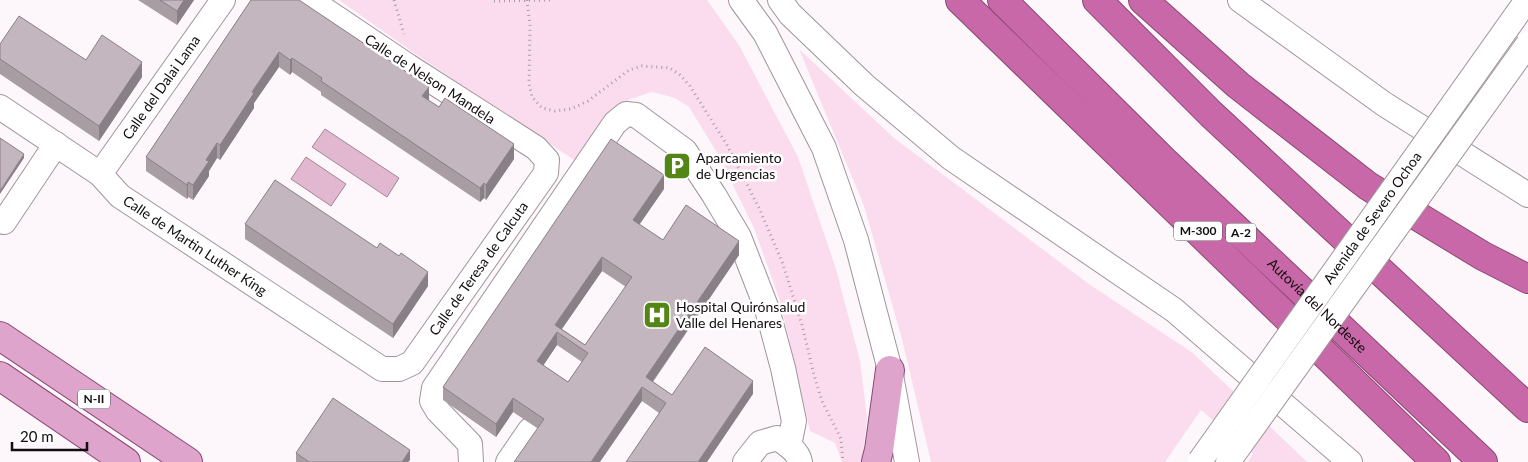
<svg xmlns="http://www.w3.org/2000/svg" width="1528" height="462" viewBox="0 0 1528 462" font-family="Lato,sans-serif">
  <style>
    .green { fill: #fbdcee }
    .water { fill: #e2b8d1; stroke: #a38497 }
    .lines { fill: none; stroke-linecap: round; stroke-linejoin: round }
    .minor-casing { stroke: #a1949b; stroke-width: 26 }
    .major-casing { stroke: #894872; stroke-width: 30 }
    .highway-casing { stroke: #894872; stroke-width: 30 }
    .path { stroke: #a59fa3; stroke-width: 3; stroke-dasharray: 1 4; stroke-linecap: butt }
    .minor { stroke: #fff; stroke-width: 24 }
    .major { stroke: #dfa4cb; stroke-width: 28 }
    .highway { stroke: #c968a8; stroke-width: 28 }
    .minor-bridge-casing { stroke: #a1949b; stroke-width: 26; stroke-linecap: butt }
    .minor-bridge { stroke: #fff; stroke-width: 24 }
    .wall { fill: #a99da4; fill-rule: evenodd }
    .shaded-wall { fill: #897f86 }
    .building { fill: #c4b6bf; stroke: #897f86; fill-rule: evenodd }
    .labels { text-anchor: middle; stroke-width: 5; stroke-linejoin: round; paint-order: stroke }
    .shield { fill: #fff; stroke: #585557; stroke-width: 1 }
    .shield-label { font-size: 12px; font-weight: bold; fill: #110c0f }
    .street-label { font-size: 14px; fill: #110c0f; stroke: #fff }
    .poi-label { font-size: 14px; fill: #110c0f; stroke: #fff; text-anchor: start }
  </style>
  <rect width="100%" height="100%" fill="#fdf7fb"/>
  <path class="green" d="M339 0H707L739 45 798 157 836 269 860 361 867 417 862 462H842L835 443 810 431 780 301 754 228 716 151 689 107 675 98 652 92 630 99 611 113 577 162 411 51Z
    M799 49 894 138 1089 284 1193 353 1307 462H1248L1253 454 1201 410 1165 462H931L902 339 864 206Z"/>
  <path class="water" d="M325 129 399 178 387 197 312 147Z
    M306 157 346 184 331 206 291 179Z"/>
  <g class="lines">
    <g class="minor-casing">
      <g id="minor">
        <path d="M741 0 765 33 824 148 856 240 890 370 907 462"/>
        <path d="M780 0 790 14 864 85 951 158 1174 310 1350 462"/>
        <path d="M1240 0 1384 104 1528 195"/>
        <path id="s1" d="M0 107 100 174 120 196 382 369H399L412 363 546 173 547 160 536 148 408 66 310 0"/>
        <path id="s2" d="M100 174 223 0"/>
        <path d="M4 222 56 144"/>
        <path d="M471 462 470 444 438 411 432 401 434 388 615 123 626 114 636 115 685 151 714 195 739 237 767 309 783 368 794 421 789 446"/>
        <path d="M508 462 530 430"/>
        <path d="M745 462 760 443 777 438C787 444 798 451 800 462"/>
      </g>
    </g>
    <g class="major-casing">
      <path id="major" d="M0 336 188 462
        M0 376 126 462
        M876 462 879 450 890 370"/>
    </g>
    <g class="highway-casing">
      <g id="highway">
        <path d="M960 0 1436 462"/>
        <path id="s3" d="M1002 0 1164 161 1483 462"/>
        <path d="M1097 0 1211 114 1528 408"/>
        <path d="M1143 0 1238 85 1368 186 1483 256 1528 279"/>
      </g>
    </g>
    <path class="path" d="M394 0 404 34
      M527 0 530 25 529 84 532 97 542 108 555 111 571 109 588 101 629 70 642 66 670 68 680 75 690 86 727 145 760 210 783 264 802 325 814 375 822 401 841 439 843 462
      M494 1 550 0"/>
    <use href="#minor" class="minor"/>
    <use href="#major" class="major"/>
    <use href="#highway" class="highway"/>
    <g class="minor-bridge-casing">
      <g id="minor-bridge">
        <path id="s4" d="M1200 461 1527 0"/>
        <path d="M1228 462 1528 44"/>
      </g>
    </g>
    <use href="#minor-bridge" class="minor-bridge"/>
  </g>
  <path class="wall" d="M138 0H194L177 25Z
    M251 0 429 101 514 159 486 200 484 198 480 202 321 95V92L292 72 290 75 279 67 254 103V108L220 160 217 158 209 171V176L193 200 188 197 187 199 146 171V157Z
    M0 44 142 77 99 141 0 74Z
    M664 189 639 224 663 240 739 255 653 382 672 395 753 394 659 413 642 401 537 428 513 412 496 437 443 400V387ZM602 271 626 287 585 345 562 329ZM557 345 582 362 568 382 543 365Z
    M245 224 377 248 428 286 393 338 245 239Z
    M296 453 410 460 408 462H296Z"/>
  <path class="shaded-wall" d="M184 0H194L177 25V11Z
    M279 52V67L254 103V108L220 160V145L252 92Z
    M292 58V72L290 75V60Z
    M142 62V77L99 141V126Z
    M429 87V101L422 96Z
    M217 143V158L209 171V176L193 200V185L206 160Z
    M514 144V159L486 200V185Z
    M24 154V158L0 194V191Z
    M664 175V189L633 234V220Z
    M188 182V197L187 199V185Z
    M484 183V198L480 202V188Z
    M739 241V255L646 391V377Z
    M602 257V271L559 333 557 332V345L537 375V361L555 325Z
    M428 272V286L393 338V324Z
    M753 381V394L707 462H698Z
    M642 387V401L600 462H591Z
    M513 398V412L496 437V424Z
    M410 450V460L408 462H402Z"/>
  <path class="building" d="M160 0H184L177 11Z
    M251 0H299L429 87 422 96 439 107 445 98 514 144 486 185 484 183 480 188 321 81 322 78 292 58 290 60 279 52 252 92 254 93 220 145 217 143 206 160 209 161 193 185 188 182 187 185 146 157Z
    M19 16 86 60 102 35 142 62 99 126 0 59V44Z
    M0 138 24 154 0 191Z
    M611 139 664 175 633 220 663 240 686 205 739 241 646 377 672 395 705 347 753 381 698 462H626L666 403 642 387 591 462H514L544 419 513 398 496 424 443 387ZM602 257 632 277 585 345 555 325ZM557 332 588 353 568 382 537 361Z
    M275 180 377 248 380 243 399 256 401 253 428 272 393 324 245 224Z
    M333 398 410 450 402 462H309L296 453Z"/>
  <defs>
    <g id="parking-square" transform="scale(1.4375)"><rect x="-9" y="-9" width="18" height="18" rx="4" fill="#548517" stroke="#fff"/><path d="M-3.5-5.5H1a3.5 3.5 0 0 1 0 7H-1V5.5H-3.5ZM-1-3.4V-.6H.8a1.4 1.4 0 0 0 0-2.8Z" fill="#fff"/></g>
    <g id="hospital-square" transform="scale(1.4375)"><rect x="-9" y="-9" width="18" height="18" rx="4" fill="#548517" stroke="#fff"/><path d="M-5-5h3v3.5h4V-5h3V5h-3V1.5h-4V5h-3Z" fill="#fff"/></g>
  </defs>
  <g fill-rule="evenodd">
    <use href="#parking-square" x="677" y="166"/>
    <use href="#hospital-square" x="657" y="315"/>
  </g>
  <g class="labels">
    <g class="shield">
      <rect x="1174" y="221.5" width="48" height="19" rx="4"/>
      <rect x="1226" y="223.5" width="30" height="19" rx="4"/>
      <rect x="78" y="389.5" width="32" height="19" rx="4"/>
    </g>
    <g class="shield-label">
      <text x="1198" y="235">M-300</text>
      <text x="1241" y="237">A-2</text>
      <text x="94" y="403">N-II</text>
    </g>
    <g class="street-label">
      <text transform="translate(430 79) rotate(33)" y="5">Calle de Nelson Mandela</text>
      <text dy="5" stroke="none"><textPath href="#s2" startOffset="106">Calle del Dalai Lama</textPath></text>
      <text dy="5" stroke="none"><textPath href="#s4" startOffset="298">Avenida de Severo Ochoa</textPath></text>
      <text dy="5" stroke="none"><textPath href="#s1" startOffset="240">Calle de Martin Luther King</textPath></text>
      <text dy="5" stroke="none"><textPath href="#s1" startOffset="611">Calle de Teresa de Calcuta</textPath></text>
      <text dy="5" stroke="none"><textPath href="#s3" startOffset="439">Autovía del Nordeste</textPath></text>
    </g>
    <g class="poi-label">
      <text x="696" y="163">Aparcamiento<tspan x="696" dy="16">de Urgencias</tspan></text>
      <text x="676" y="312">Hospital Quirónsalud<tspan x="676" dy="16">Valle del Henares</tspan></text>
    </g>
  </g>
  <path d="M12 442v8h75v-8" fill="none" stroke="#110c0f" stroke-width="2.5"/>
  <text x="20" y="442" font-size="15" fill="#110c0f" stroke="#ffffff" stroke-width="4" paint-order="stroke">20 m</text>
</svg>
